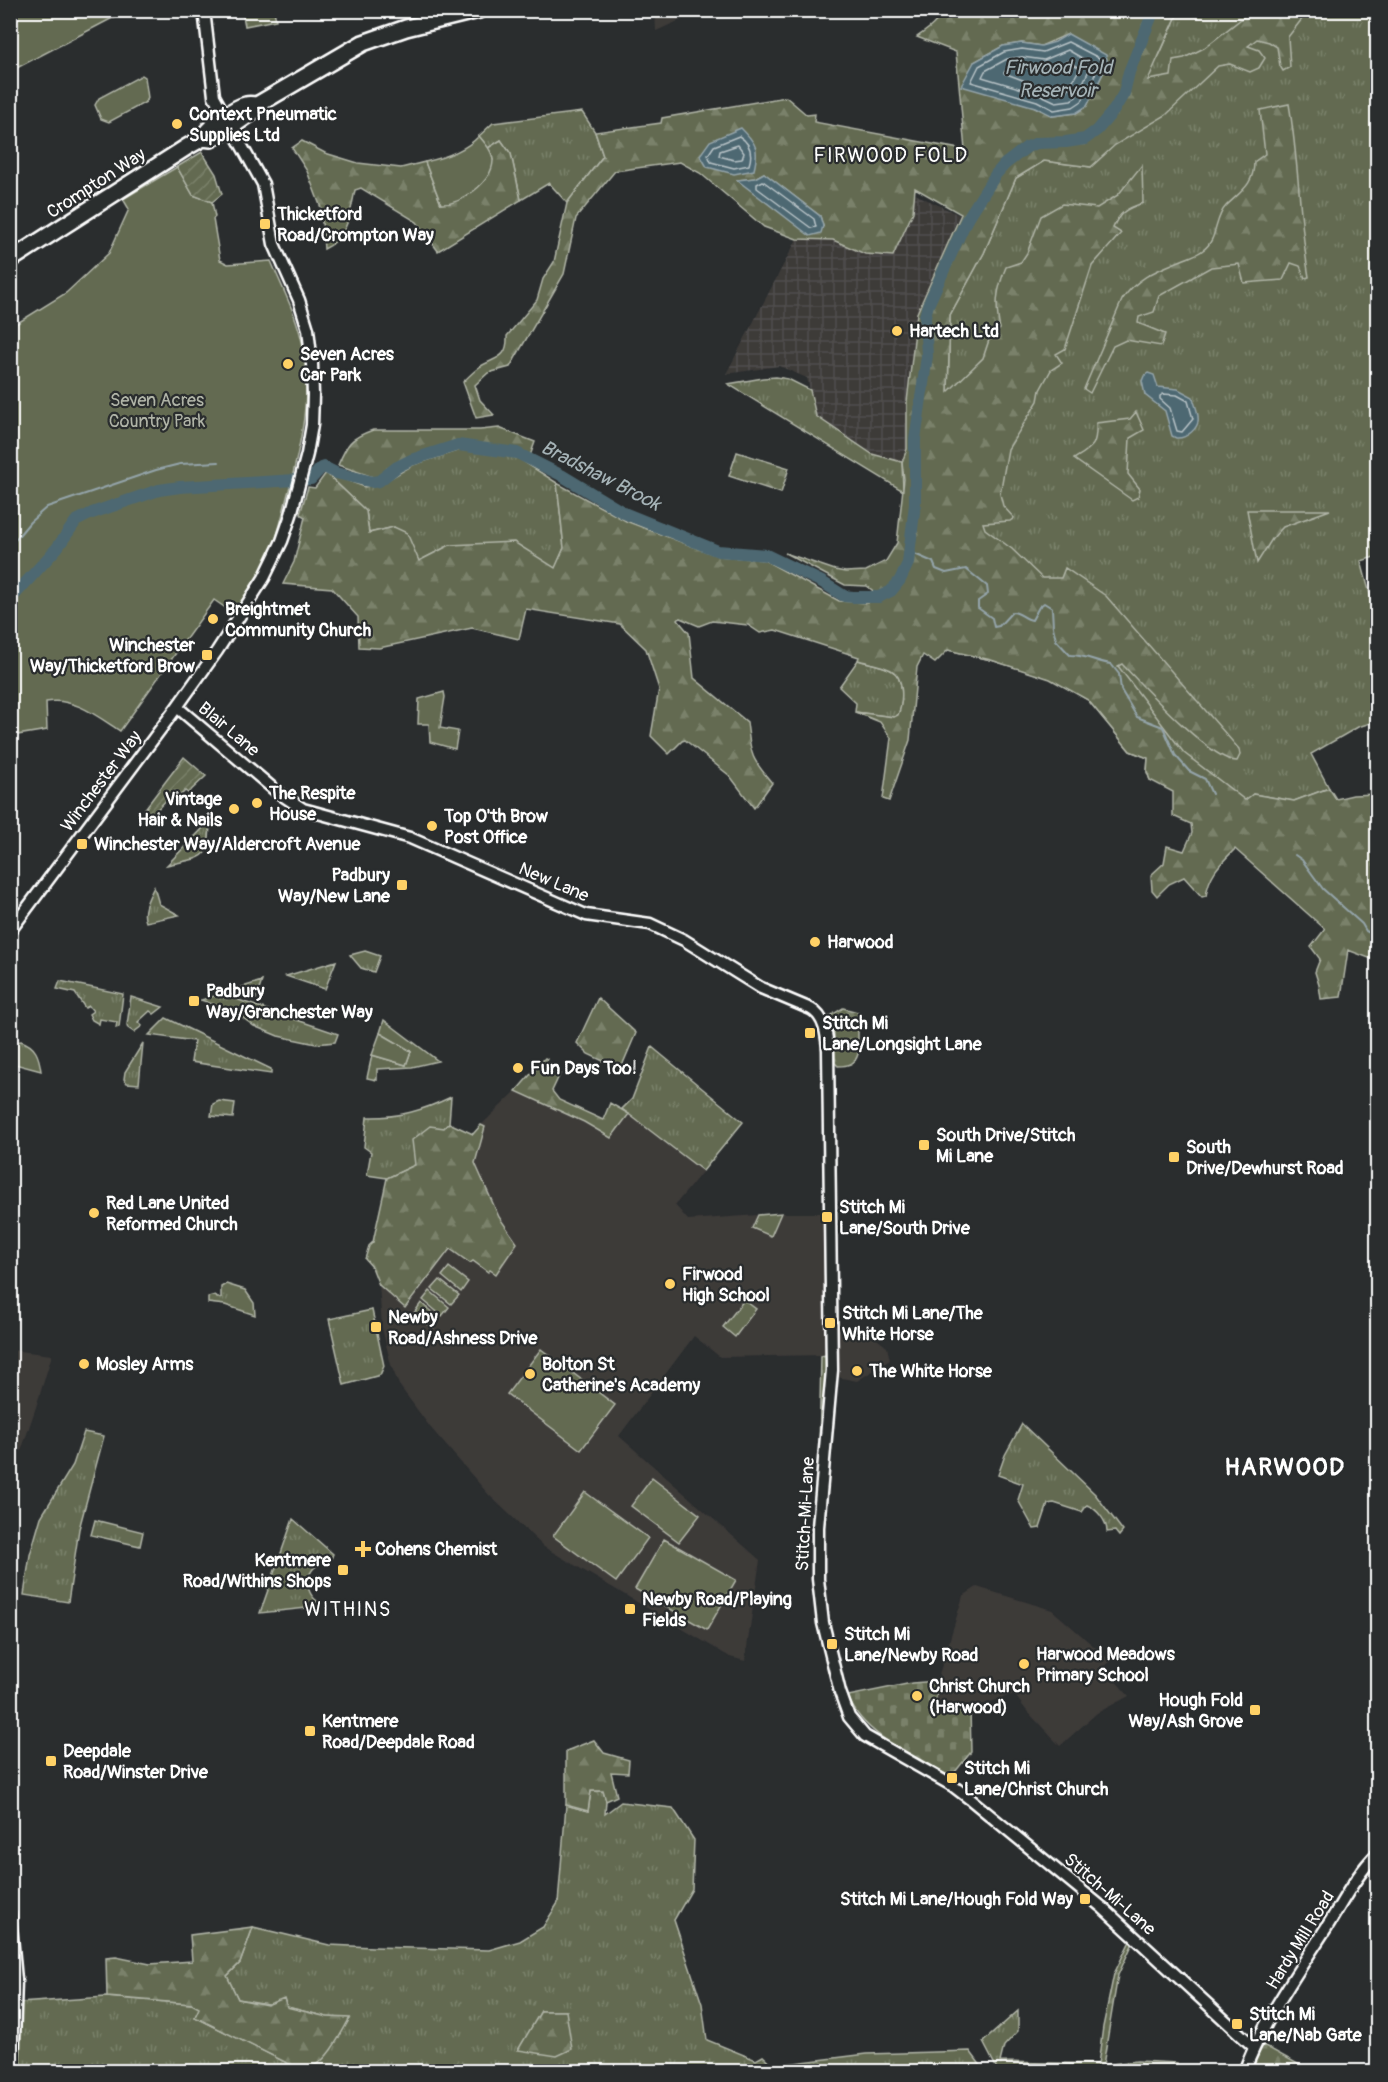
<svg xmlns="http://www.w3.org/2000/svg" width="1388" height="2082" viewBox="0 0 1388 2082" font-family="Pangolin,sans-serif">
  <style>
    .built { fill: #3d3a39 }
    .industrial { fill: url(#industrial-grid) }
    .grass { fill: url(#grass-tufts); stroke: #b1b5a8; stroke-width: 1.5; fill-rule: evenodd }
    .forest { fill: url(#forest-firs); stroke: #b1b5a8; stroke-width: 1.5; fill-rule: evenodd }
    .cemetery { fill: url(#cemetery-stones); stroke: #b1b5a8; stroke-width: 1.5 }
    .park { fill: #636b51; stroke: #b1b5a8; stroke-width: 1.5 }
    .garden { fill: url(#garden-furrows); stroke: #b1b5a8; stroke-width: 1.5 }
    .water { fill: #4d6872; stroke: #94a4aa; stroke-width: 1.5 }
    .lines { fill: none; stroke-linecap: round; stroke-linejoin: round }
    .shore { stroke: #b8c3c7; stroke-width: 1.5 }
    .stream { stroke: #94a4aa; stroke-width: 2 }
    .river { stroke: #4d6872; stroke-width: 12 }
    .secondary-casing { stroke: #fff; stroke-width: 15 }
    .highway-casing { stroke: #fff; stroke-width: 20 }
    .secondary { stroke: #2a2d2e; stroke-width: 10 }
    .highway { stroke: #2a2d2e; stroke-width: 15 }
    .poi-dot { fill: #ffd166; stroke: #2a2d2e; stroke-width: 2 }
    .labels { text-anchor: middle; stroke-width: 4.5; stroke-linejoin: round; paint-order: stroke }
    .poi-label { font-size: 18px; font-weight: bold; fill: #fff; stroke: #2a2d2e; text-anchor: start }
    .street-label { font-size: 18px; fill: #fff; stroke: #2a2d2e }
    .park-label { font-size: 18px; fill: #b1b5a8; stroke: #2a2d2e }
    .water-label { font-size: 20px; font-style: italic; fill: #a6b4b8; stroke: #2a2d2e }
    .neighbourhood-label { font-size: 20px; letter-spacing: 1.5px; fill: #fff; stroke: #2a2d2e }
    .district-label { font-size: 24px; font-weight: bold; letter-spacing: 1.5px; fill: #fff; stroke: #2a2d2e }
  </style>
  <defs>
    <pattern id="industrial-grid" width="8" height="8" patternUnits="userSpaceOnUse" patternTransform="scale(1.5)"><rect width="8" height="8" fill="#3d3a39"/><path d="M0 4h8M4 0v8" fill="none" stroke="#504e4d"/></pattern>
    <pattern id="grass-tufts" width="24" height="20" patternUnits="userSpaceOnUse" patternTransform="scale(1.5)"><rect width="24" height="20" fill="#636b51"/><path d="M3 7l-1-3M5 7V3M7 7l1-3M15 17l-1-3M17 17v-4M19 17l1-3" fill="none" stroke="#7a816b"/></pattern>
    <pattern id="forest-firs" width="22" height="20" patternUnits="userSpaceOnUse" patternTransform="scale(1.5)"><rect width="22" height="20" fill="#636b51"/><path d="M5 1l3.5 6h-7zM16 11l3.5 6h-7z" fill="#7a816b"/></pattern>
    <pattern id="cemetery-stones" width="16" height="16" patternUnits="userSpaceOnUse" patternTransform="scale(1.5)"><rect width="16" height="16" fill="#636b51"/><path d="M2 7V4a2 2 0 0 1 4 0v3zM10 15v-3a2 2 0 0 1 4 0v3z" fill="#7a816b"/></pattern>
    <pattern id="garden-furrows" width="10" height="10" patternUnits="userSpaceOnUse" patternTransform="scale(1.5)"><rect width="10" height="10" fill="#636b51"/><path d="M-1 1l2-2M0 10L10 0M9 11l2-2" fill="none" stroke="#7a816b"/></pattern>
  </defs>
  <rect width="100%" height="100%" fill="#2a2d2e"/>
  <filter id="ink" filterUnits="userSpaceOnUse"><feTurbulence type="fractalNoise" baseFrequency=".0167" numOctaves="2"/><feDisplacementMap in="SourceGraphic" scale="12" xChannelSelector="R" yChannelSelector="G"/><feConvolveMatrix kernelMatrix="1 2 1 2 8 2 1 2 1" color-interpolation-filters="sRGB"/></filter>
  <g filter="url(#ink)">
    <path class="built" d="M655 11H693L694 14 656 31Z
      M516 1091 584 1122 611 1138 629 1114 703 1171 675 1205 688 1220 758 1215 752 1228 771 1236 781 1213H826L827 1355 720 1357 694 1336 619 1436 760 1560 745 1661 730 1657 544 1547 489 1495 430 1427 399 1385 391 1365 382 1328 379 1283 390 1279 474 1132Z
      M838 1325 873 1336 887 1347 890 1360 857 1381 837 1377Z
      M11 1350 52 1355 36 1407 11 1481Z
      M977 1587 1052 1610 1111 1661 1103 1667 1129 1696 1097 1713 1060 1746 1026 1710 1014 1694 970 1709 935 1716 937 1681 963 1596Z"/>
    <path class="industrial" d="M913 193 959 215 917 313 907 402V449L902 462 873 454 816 416 807 378 779 366 726 374 797 239 833 240 865 254 913 212Z"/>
    <path class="grass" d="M242 11H274L276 20 245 26Z
      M1179 11H1377L1378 556 1361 561 1377 620V721L1358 727 1311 754 1329 788 1294 801 1253 794 1246 801 1150 780 1147 772 1148 758 1130 751 1088 700 1050 678 991 660 948 650V393L950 315 984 253 1016 178 1044 161 1091 167 1160 54Z
      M582 112 595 132 603 156 567 203 549 183 521 200 511 154 501 140 488 148 479 136 493 123Z
      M776 377 788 379 810 390 816 416 872 454 902 462 903 491 728 384 763 378Z
      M460 450 518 458 557 483 564 548 555 569 450 545 419 561 394 527 369 533 366 511 326 473 365 487 382 483 413 465Z
      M858 660C868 663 882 665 891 670 905 677 903 703 898 715L894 717 855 712 856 703 839 687Z
      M210 821C209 863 205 856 167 865Z
      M154 887 159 904 179 915 146 922C141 911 149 897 154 887Z
      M365 951 380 956 374 972 361 968 350 955Z
      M336 961 325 989 286 976Z
      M60 981 123 994 119 1027 116 1028 117 1022 100 1019 99 1024 92 1020 89 1014 93 1011 89 1006 85 1008 75 993 57 989Z
      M262 981 256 999 232 990Z
      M221 994 338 1034 335 1042 316 1044 278 1036 254 1026 235 1012 201 1000Z
      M131 997 163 1007 154 1014 150 1011 138 1022 142 1026 134 1032 128 1028 127 1025Z
      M166 1018 271 1069V1074L191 1062 194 1041 149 1035Z
      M384 1020 438 1061 412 1067 377 1069V1080L367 1078 372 1055 406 1065 411 1051 380 1033Z
      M21 1041C36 1046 39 1056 41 1071L11 1063V1043Z
      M143 1043 139 1084 127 1083 124 1079 125 1072Z
      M652 1047 743 1122 703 1171 622 1109 632 1099Z
      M451 1097 449 1123 444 1128 430 1127 415 1165 387 1178 367 1175 371 1152 364 1147 367 1117C398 1118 424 1110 451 1097Z
      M219 1101 235 1103 233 1118 211 1116 213 1104Z
      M781 1213 771 1236 752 1228 758 1215Z
      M226 1284 245 1290 254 1303 255 1315 225 1305 208 1303V1297L215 1295 217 1298H221V1287Z
      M372 1310 384 1366 380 1375 344 1385 329 1319Z
      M827 1355 819 1453 821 1356Z
      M1022 1424 1095 1494 1123 1531 1119 1536 1115 1531 1107 1532C1107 1521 1097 1509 1087 1505L1082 1512 1054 1503 1048 1504 1040 1528 1034 1529 1018 1500 1023 1484 998 1475 1005 1455Z
      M84 1432 104 1436 79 1529 68 1602 24 1595 30 1555 41 1517 73 1465Z
      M293 1519 333 1554 330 1561C308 1562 300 1588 317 1601L316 1607 260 1613Z
      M95 1520 143 1532 140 1546 91 1535Z
      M591 1791H603L606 1801 605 1814 621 1802 673 1808 694 1840 692 1889 674 1920 702 2004 707 2040 756 2060 763 2056 777 2069 786 2064 867 2054 970 2051 984 2070 990 2071 22 2072V2068H17L19 2003 106 1997 192 2004 200 2008 195 2017 291 2065 304 2067 350 2019 327 2017 287 2007 238 1999 227 1976 240 1963 253 1927 329 1945 373 1947 489 1950 520 1941 543 1927 558 1903 566 1805 588 1811ZM541 2011H566L519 2050Z
      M1018 2011V2031L1004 2046 1000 2062 1098 2064 1097 2071H996L997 2069 983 2042Z
      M1137 2061 1177 2063 1179 2071 1102 2072 1103 2065Z"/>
    <path class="forest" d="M942 11H1179L1148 80 1171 76 1173 60 1184 58 1204 48 1245 16 1268 11 1297 13 1302 19 1288 37 1290 67 1283 71 1280 66 1277 47 1269 42 1257 39 1248 46 1259 50 1265 58 1259 68 1250 72 1230 64 1218 66 1166 115 1115 145 1091 167 1044 161 1016 178 984 253 950 315 948 392 983 358 989 340 1000 329C995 305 996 291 1006 267L1021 262 1027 253 1041 216 1062 204 1097 208 1118 195 1142 165 1143 203C1128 208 1119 212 1113 228L1121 233 1092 266 1065 349 1056 354 1062 363 1051 370 1040 390 1038 401 1008 449 1000 494 1003 506 1014 518 1010 521 983 523 985 529 1012 549 1042 578H1061L1065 568 1106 596 1239 749 1240 755 1237 761C1212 762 1141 684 1122 664L1118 666 1184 753 1245 800 1253 794 1294 801 1329 788 1336 799 1353 795 1377 794V815L1375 817 1378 820 1377 961 1348 950 1341 997 1321 999 1319 985 1315 972 1320 959 1311 947 1325 929 1235 849C1220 864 1209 874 1206 896L1202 897 1184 877 1169 884 1157 896 1152 890 1151 875 1164 863 1167 846 1184 851 1192 833 1191 824 1173 816V792L1150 780 1147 772 1148 758 1130 751 1088 700 1050 679 991 660 948 650 935 663 923 655 917 667 910 740 889 801 883 799 891 738 880 722 855 712 894 717 898 715C903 703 905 677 891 670 882 665 868 663 858 660L859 657 775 630 760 633 748 625 712 621 699 626 680 618 678 620 689 633 694 678 747 722C751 755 750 757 772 783L754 808 730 776 685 740 682 741 669 754 651 736 659 689 646 649 620 624 526 609 519 639 472 628 379 648 359 647 358 617 332 588 283 584 294 562 305 517 300 514 308 487 315 488 326 473 366 511 369 533 394 527 407 533 419 561 450 545 514 542 555 568 564 548 557 483 626 521 718 556 764 560 839 601 867 603 882 598 867 586 845 585 785 553 835 570 845 572 866 571 886 561 897 543 904 479 902 462 907 449V402L917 313 961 214 915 188 913 212 893 256 865 254 833 240 797 239 764 227 700 173 680 162 615 171 576 218 564 274 510 367 488 373 475 385 480 400 494 415 476 418 463 382C469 376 475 370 481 366 497 357 508 358 507 336L537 300 543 279 554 262 567 203 603 156 595 132 661 123 662 118 786 97 807 115 815 114 814 122 965 150 956 52 917 37C927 30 938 23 942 11ZM1068 34 1108 63 1087 106 1076 113 1053 116 1035 107 974 62 1003 46 1022 43 1041 46ZM764 173 820 216 823 226 738 180 755 178Z
      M1289 104C1299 162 1299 220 1309 277L1305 278 1300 266 1291 263 1283 280 1244 283 1239 264 1211 267 1159 296 1154 312 1139 317 1138 323 1165 334 1161 346 1126 340 1113 346 1090 393 1084 389 1122 300C1137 277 1158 270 1182 260 1189 257 1197 255 1203 250 1218 240 1214 218 1226 206 1241 191 1254 185 1254 162L1265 154 1260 110Z
      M501 140 511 154 521 200 438 251 417 222 361 188 355 190C350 214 348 238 324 249L321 208 307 171 292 148 302 141 325 153 358 163 401 168 425 162 441 204 493 160 488 148Z
      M1136 412 1144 430 1130 438 1128 474 1140 489 1138 497 1132 500 1074 459C1093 447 1097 446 1096 423L1130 419Z
      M499 428 535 442 530 456 517 450 457 442 410 457 395 463 376 478 338 465C347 444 350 438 373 430H480Z
      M737 452 789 468 781 493 729 476Z
      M1247 510H1330L1283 527 1272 539 1257 563Z
      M598 998 636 1033 621 1068H618L588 1054 577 1043Z
      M843 1008 858 1012V1054C855 1065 847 1066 838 1066L835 1063 834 1034 830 1016Z
      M545 1058 547 1059 544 1067 560 1074 552 1091 559 1100 603 1120 610 1103 629 1114 611 1138 584 1122 516 1091Z
      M449 1123 473 1134 481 1125 485 1127 475 1163 499 1217 517 1243 496 1274 490 1270 488 1272 473 1261 470 1263 450 1249 405 1308 379 1285 372 1267 365 1259 369 1246 373 1242 387 1178 415 1165 412 1140 430 1126 444 1128Z
      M594 1740 604 1753 629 1760 628 1773 611 1772 617 1796 606 1801 603 1791H591L588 1811 566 1805V1751Z
      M253 1927 240 1963 227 1976 238 1999 267 2005 284 1998 287 2007 327 2017 350 2018C342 2031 329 2059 315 2065 308 2068 299 2066 291 2065L195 2017 199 2008 192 2004 107 1997 106 1958 116 1957 150 1964 192 1961 190 1935Z
      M1131 1939 1132 1945 1118 1975 1102 2071 1097 2072 1103 2027 1114 1974Z
      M541 2011H566L572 2049 557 2056 518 2050Z
      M1263 2045 1307 2069 1306 2071H1272L1256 2065 1254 2063Z"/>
    <path class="cemetery" d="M937 1681 935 1716 970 1709 971 1752 951 1777C917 1758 861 1735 848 1696L912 1683Z"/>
    <path class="park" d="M11 10H126V11L11 71Z
      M142 75 145 77 148 98 146 102 109 122 101 119 95 105 99 98Z
      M479 136C485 143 493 152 493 161 492 182 461 205 441 204L425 162C443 158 466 150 479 136Z
      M177 167 193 195 212 202 215 217 213 219 220 260 228 264 271 261C283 289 297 316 303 346 312 394 301 443 289 490 283 510 280 532 271 551 261 573 247 593 233 613L214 600 120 731C97 716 74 697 46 702L47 730 11 736V327L66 293 109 253 129 209 123 199Z
      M444 692 445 697 440 728 458 731 455 749 430 742 429 724H418L419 699Z
      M380 1033 411 1051 406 1065 372 1055Z
      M449 1267 468 1282 461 1292 442 1276Z
      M440 1280 459 1295 451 1304 432 1289Z
      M430 1291 449 1307 442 1316 423 1300Z
      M744 1300 756 1309 735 1337 723 1327Z
      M421 1303 440 1319 433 1328 414 1313Z
      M541 1349 615 1405 581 1450 507 1394Z
      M652 1478 700 1515 679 1542 631 1506Z
      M585 1492 648 1538 616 1582 553 1536Z
      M664 1539 736 1580 707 1630 635 1589Z"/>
    <path class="garden" d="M202 152 216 174 222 194 212 202 193 195 177 167Z
      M184 757 206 776 188 793 185 791 180 796 175 791 144 823 138 818Z"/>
    <path class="water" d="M1068 34 1106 55 1108 63 1087 106 1076 113 1053 116 1035 107 961 86 974 62 1003 46 1022 43 1041 46 1055 42Z
      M741 128C757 144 759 149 754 170L734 174 707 167 700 155 710 141Z
      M764 173 820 216 823 226 821 233 810 236 737 180 755 178Z
      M1148 373 1154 375 1158 387 1178 389 1193 397C1194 404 1198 410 1198 417 1200 428 1186 439 1176 438L1172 436 1165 411 1145 395 1142 381 1144 376Z"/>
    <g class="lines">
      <path class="shore" d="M1068 42 1099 58 1101 62 1082 101 1073 107 1054 110 1037 101 971 82 979 66 1004 52 1022 49 1043 52Z
        M1068 50 1092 64 1076 97 1071 100 1056 102 1039 94 982 77 985 71 1007 59 1022 57 1044 60Z
        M1068 61 1080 68 1067 91 1057 93 1004 73 1005 71C1019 63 1030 70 1044 69 1052 68 1061 64 1068 61Z
        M739 136C750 143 753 153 749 165L734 168 711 162 708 155 714 146Z
        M738 145 744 153 742 159 734 160 719 156 720 151Z
        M763 181 814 219 816 227 811 228 757 188V184Z
        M1163 394 1177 395 1188 401 1193 419 1182 432 1177 431 1170 408 1160 399V396Z"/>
      <path class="stream" d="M10 546 30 522 47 507 156 470 180 464 219 462
        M910 552 933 562 936 569 946 573 966 569 987 586 988 594 978 601V608L992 618 994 627 999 626 1012 612C1020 612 1024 619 1032 620L1039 607 1044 603 1052 608 1053 627 1056 640 1070 655C1087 655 1095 662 1111 664L1119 674 1121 690 1137 717 1163 727 1175 755 1189 771 1205 779 1212 794
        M1295 855 1302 860 1323 889 1362 924 1366 931 1378 937"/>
      <path class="river" d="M10 600 57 548 76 521 92 513 159 490 180 487 311 479 321 468 324 467 336 473 373 482 379 481 397 467 411 460 458 445 517 453 561 475 624 513 718 551 766 555 822 582 844 596 853 597H879L891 591 900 580 908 563 915 504V440L927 356 925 316 928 305 966 221 996 174 1005 164 1027 147 1037 143 1066 142 1085 139 1097 130 1114 110 1124 93 1129 72 1154 10"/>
      <g class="secondary-casing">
        <path id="secondary" d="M177 707 276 791 303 809 410 838 586 915 650 924 684 940 761 988 811 1009C825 1017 827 1035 828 1050L832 1370 818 1527V1579L823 1623 840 1692 849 1717 865 1736 953 1786 970 1799 1103 1908 1254 2047
          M10 931 177 707 217 651 264 578 282 541 291 515 307 454 312 425 313 395 312 364 308 329 299 300 274 244 263 184 214 96 204 10
          M10 1914 16 1980 13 2072
          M1244 2072C1264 2019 1298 1972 1328 1925 1343 1901 1357 1873 1378 1853"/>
      </g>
      <g class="highway-casing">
        <path id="highway" d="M203 138C207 128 235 107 246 105 250 104 253 105 257 105
          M10 260 187 147 203 138 211 139 222 133 254 111 257 105 363 43 406 28 479 10"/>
      </g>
      <use href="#secondary" class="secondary"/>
      <use href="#highway" class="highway"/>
    </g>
  </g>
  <g class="poi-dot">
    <circle cx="177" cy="124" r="6"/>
    <rect x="259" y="218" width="12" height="12" rx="3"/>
    <circle cx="897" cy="331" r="6"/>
    <circle cx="288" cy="364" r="6"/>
    <circle cx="213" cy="619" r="6"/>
    <rect x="201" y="649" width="12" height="12" rx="3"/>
    <circle cx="257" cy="803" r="6"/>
    <circle cx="234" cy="809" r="6"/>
    <circle cx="432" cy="826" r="6"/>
    <rect x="76" y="838" width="12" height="12" rx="3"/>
    <rect x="396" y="879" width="12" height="12" rx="3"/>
    <circle cx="815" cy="942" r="6"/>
    <rect x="188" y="995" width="12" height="12" rx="3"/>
    <rect x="804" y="1027" width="12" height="12" rx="3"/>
    <circle cx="518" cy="1068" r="6"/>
    <rect x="918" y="1139" width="12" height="12" rx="3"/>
    <rect x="1168" y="1151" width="12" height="12" rx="3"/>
    <circle cx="94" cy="1213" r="6"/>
    <rect x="821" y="1211" width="12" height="12" rx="3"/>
    <circle cx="670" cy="1284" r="6"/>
    <rect x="824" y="1317" width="12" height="12" rx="3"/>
    <rect x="370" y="1321" width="12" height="12" rx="3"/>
    <circle cx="84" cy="1364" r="6"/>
    <circle cx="857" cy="1371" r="6"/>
    <circle cx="530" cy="1374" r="6"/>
    <path d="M360 1540h6v6h6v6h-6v6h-6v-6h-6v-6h6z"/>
    <rect x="337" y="1564" width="12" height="12" rx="3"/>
    <rect x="624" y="1603" width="12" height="12" rx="3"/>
    <rect x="826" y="1638" width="12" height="12" rx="3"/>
    <circle cx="1024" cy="1664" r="6"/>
    <circle cx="917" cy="1696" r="6"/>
    <rect x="1249" y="1704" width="12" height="12" rx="3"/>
    <rect x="304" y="1725" width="12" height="12" rx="3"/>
    <rect x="45" y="1755" width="12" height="12" rx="3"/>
    <rect x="946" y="1772" width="12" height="12" rx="3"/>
    <rect x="1079" y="1893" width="12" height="12" rx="3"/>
    <rect x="1231" y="2018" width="12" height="12" rx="3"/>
  </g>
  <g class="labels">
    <g class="poi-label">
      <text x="189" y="120">Context Pneumatic<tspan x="189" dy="21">Supplies Ltd</tspan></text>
      <text x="277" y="220">Thicketford<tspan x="277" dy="21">Road/Crompton Way</tspan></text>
      <text x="909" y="337">Hartech Ltd</text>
      <text x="300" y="360">Seven Acres<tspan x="300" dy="21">Car Park</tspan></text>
      <text x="225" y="615">Breightmet<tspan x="225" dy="21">Community Church</tspan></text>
      <text x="195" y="651" text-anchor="end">Winchester<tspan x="195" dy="21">Way/Thicketford Brow</tspan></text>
      <text x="269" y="799">The Respite<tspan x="269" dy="21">House</tspan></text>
      <text x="222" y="805" text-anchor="end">Vintage<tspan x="222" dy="21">Hair &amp; Nails</tspan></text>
      <text x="444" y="822">Top O'th Brow<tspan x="444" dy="21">Post Office</tspan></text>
      <text x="94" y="850">Winchester Way/Aldercroft Avenue</text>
      <text x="390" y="881" text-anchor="end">Padbury<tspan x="390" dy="21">Way/New Lane</tspan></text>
      <text x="827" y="948">Harwood</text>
      <text x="206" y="997">Padbury<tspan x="206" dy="21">Way/Granchester Way</tspan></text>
      <text x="822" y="1029">Stitch Mi<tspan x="822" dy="21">Lane/Longsight Lane</tspan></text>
      <text x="530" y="1074">Fun Days Too!</text>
      <text x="936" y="1141">South Drive/Stitch<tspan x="936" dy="21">Mi Lane</tspan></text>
      <text x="1186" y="1153">South<tspan x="1186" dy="21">Drive/Dewhurst Road</tspan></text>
      <text x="106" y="1209">Red Lane United<tspan x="106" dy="21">Reformed Church</tspan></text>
      <text x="839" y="1213">Stitch Mi<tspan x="839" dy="21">Lane/South Drive</tspan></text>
      <text x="682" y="1280">Firwood<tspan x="682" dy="21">High School</tspan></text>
      <text x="842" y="1319">Stitch Mi Lane/The<tspan x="842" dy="21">White Horse</tspan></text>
      <text x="388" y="1323">Newby<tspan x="388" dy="21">Road/Ashness Drive</tspan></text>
      <text x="96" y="1370">Mosley Arms</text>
      <text x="542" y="1370">Bolton St<tspan x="542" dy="21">Catherine's Academy</tspan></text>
      <text x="869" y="1377">The White Horse</text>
      <text x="375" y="1555">Cohens Chemist</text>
      <text x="331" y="1566" text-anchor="end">Kentmere<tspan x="331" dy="21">Road/Withins Shops</tspan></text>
      <text x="642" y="1605">Newby Road/Playing<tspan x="642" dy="21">Fields</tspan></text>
      <text x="844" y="1640">Stitch Mi<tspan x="844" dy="21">Lane/Newby Road</tspan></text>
      <text x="1036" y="1660">Harwood Meadows<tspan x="1036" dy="21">Primary School</tspan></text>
      <text x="929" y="1692">Christ Church<tspan x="929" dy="21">(Harwood)</tspan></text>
      <text x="1243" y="1706" text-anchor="end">Hough Fold<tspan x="1243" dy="21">Way/Ash Grove</tspan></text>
      <text x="322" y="1727">Kentmere<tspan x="322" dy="21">Road/Deepdale Road</tspan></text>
      <text x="63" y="1757">Deepdale<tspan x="63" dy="21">Road/Winster Drive</tspan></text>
      <text x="964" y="1774">Stitch Mi<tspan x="964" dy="21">Lane/Christ Church</tspan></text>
      <text x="1073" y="1905" text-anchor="end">Stitch Mi Lane/Hough Fold Way</text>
      <text x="1249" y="2020">Stitch Mi<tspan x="1249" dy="21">Lane/Nab Gate</tspan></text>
    </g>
    <g class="street-label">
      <text transform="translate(96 183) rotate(-33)" y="6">Crompton Way</text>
      <text transform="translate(229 729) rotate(40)" y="6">Blair Lane</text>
      <text transform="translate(101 781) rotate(-53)" y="6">Winchester Way</text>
      <text transform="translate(554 882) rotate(23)" y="6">New Lane</text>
      <text transform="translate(805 1514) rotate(-87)" y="6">Stitch-Mi-Lane</text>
      <text transform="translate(1110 1894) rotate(41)" y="6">Stitch-Mi-Lane</text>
      <text transform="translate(1300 1940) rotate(-58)" y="6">Hardy Mill Road</text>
    </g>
    <g class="park-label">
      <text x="157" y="406">Seven Acres<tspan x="157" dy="21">Country Park</tspan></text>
    </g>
    <g class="water-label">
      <text x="1058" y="74">Firwood Fold<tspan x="1058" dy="23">Reservoir</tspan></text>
      <text transform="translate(601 475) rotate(27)" y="7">Bradshaw Brook</text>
    </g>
    <g class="neighbourhood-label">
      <text x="891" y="162">FIRWOOD FOLD</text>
      <text x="348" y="1616">WITHINS</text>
    </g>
    <g class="district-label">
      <text x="1285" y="1475">HARWOOD</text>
    </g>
  </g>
  <rect width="1388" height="2082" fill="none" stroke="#2a2d2e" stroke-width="36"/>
  <rect x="18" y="18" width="1352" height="2046" fill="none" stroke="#fff" stroke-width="2" filter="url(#ink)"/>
</svg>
